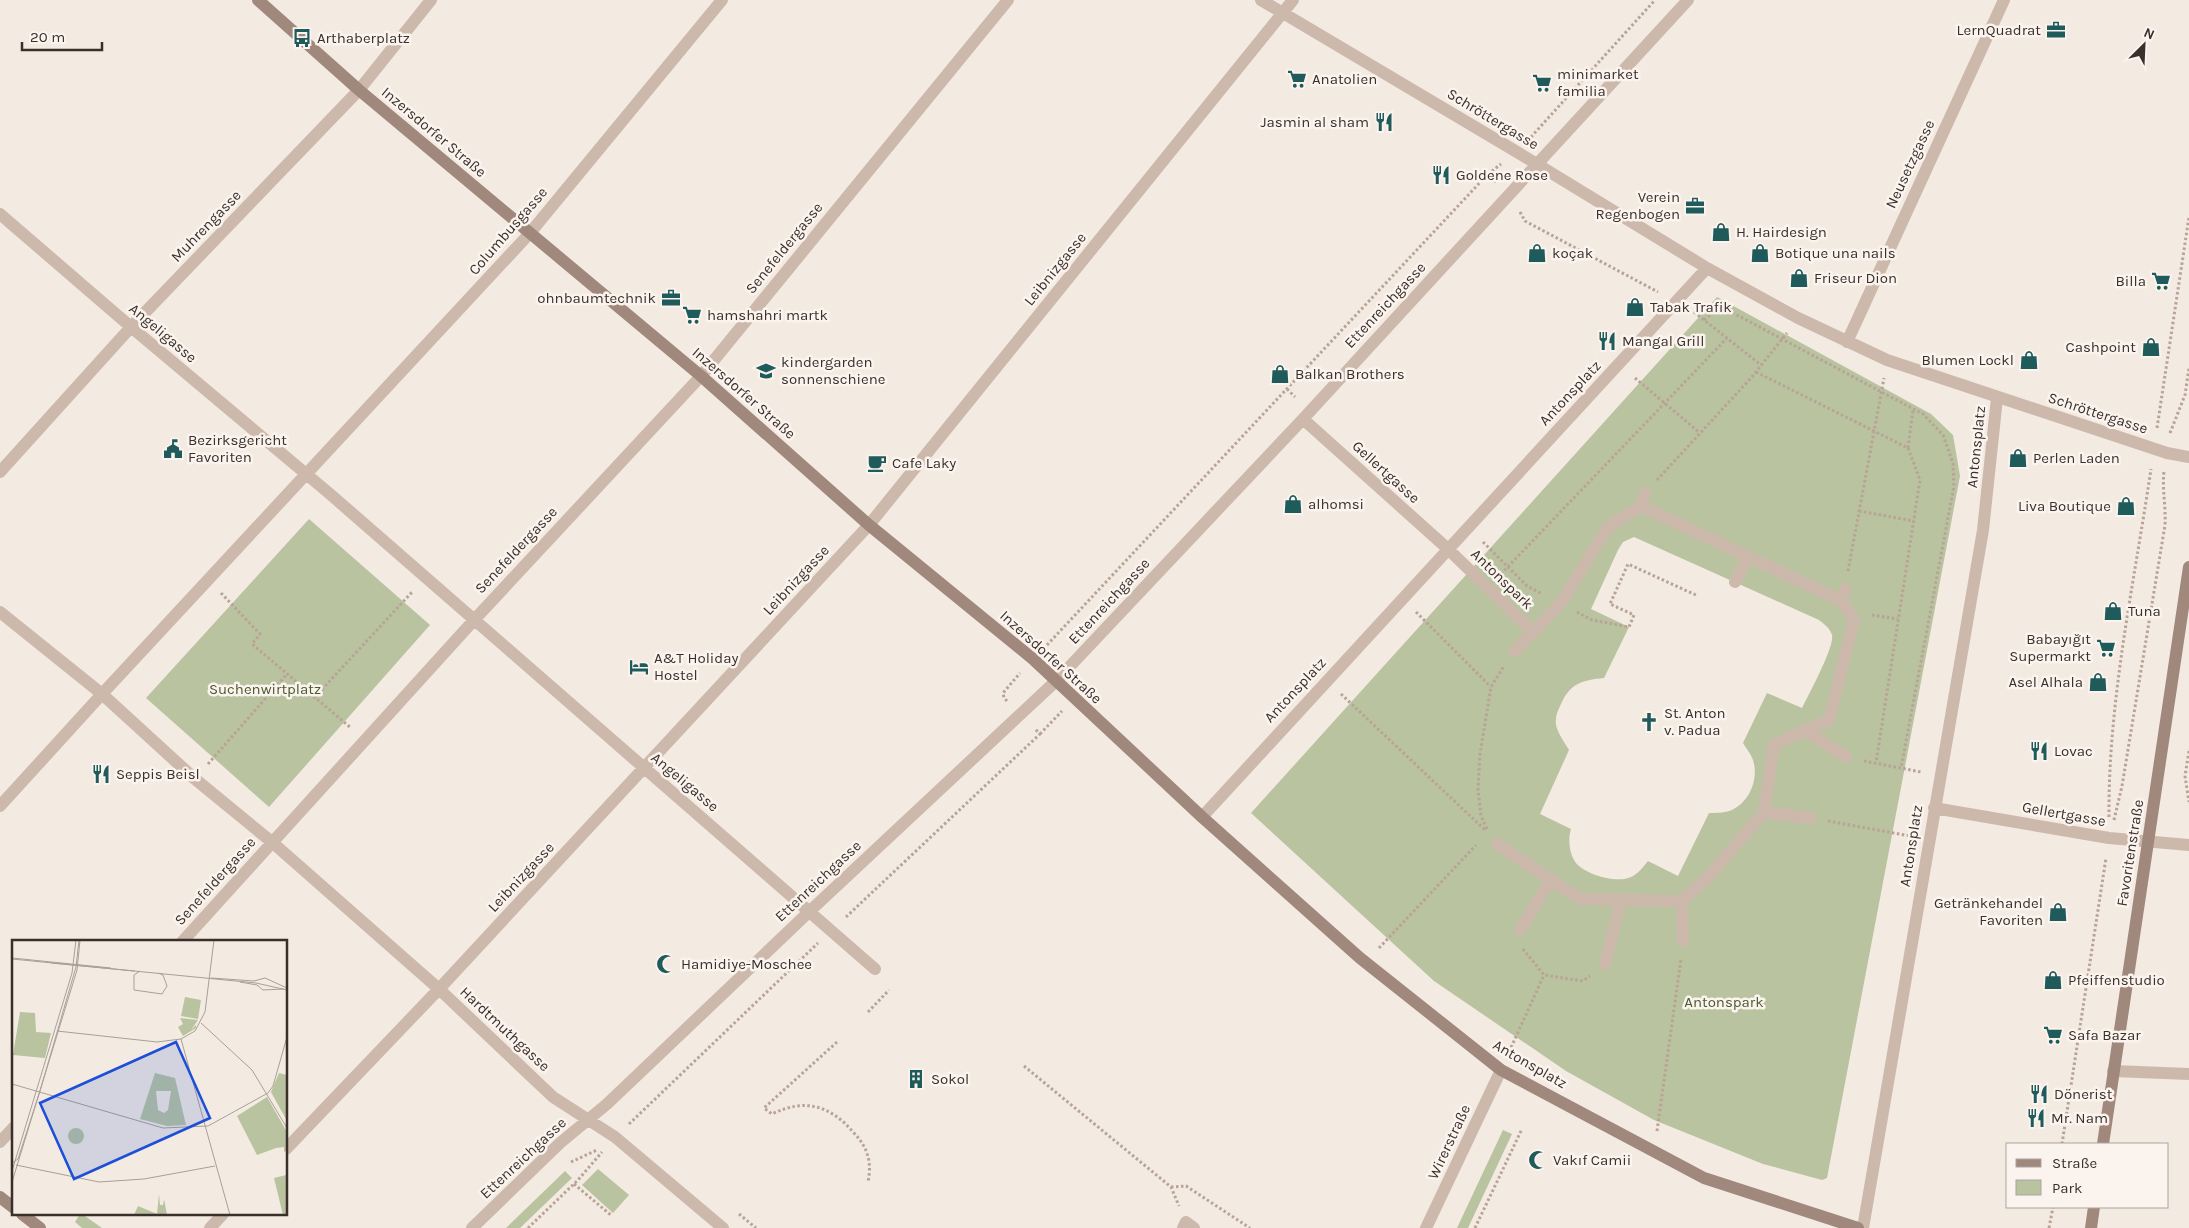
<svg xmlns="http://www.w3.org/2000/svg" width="2189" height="1228" viewBox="0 0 2189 1228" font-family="Karla,sans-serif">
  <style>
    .green { fill: #b9c3a0; fill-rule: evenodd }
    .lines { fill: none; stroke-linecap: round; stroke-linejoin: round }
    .path { stroke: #b8a396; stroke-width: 3; stroke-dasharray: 2.5 2.5; stroke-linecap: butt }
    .street { stroke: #ccb9ac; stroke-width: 12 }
    .secondary { stroke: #a0887d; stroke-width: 12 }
    .labels { text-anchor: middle; stroke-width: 5; stroke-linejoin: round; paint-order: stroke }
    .poi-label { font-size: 15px; fill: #3a2f2b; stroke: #fbf4ee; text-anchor: start }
    .street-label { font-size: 15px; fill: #3a2f2b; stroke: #fbf4ee }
    .park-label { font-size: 15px; fill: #4b592e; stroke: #fbf4ee }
    .inset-road { fill: none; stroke: #a99f98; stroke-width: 1 }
    .view { fill: #1d4ed8; fill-opacity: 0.15; stroke: #1d4ed8; stroke-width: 2.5 }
    .inset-edge { fill: none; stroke: #3a2f2b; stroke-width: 2.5 }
  </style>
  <rect width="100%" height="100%" fill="#f3eae1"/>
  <path class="green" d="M1717 297 1931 414 1953 435 1960 476 1827 1178 1822 1180 1763 1164 1654 1120 1566 1071 1434 981 1251 813ZM1634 537 1819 620C1824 624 1830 628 1832 635 1835 646 1808 696 1802 708L1767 693 1743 743C1746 748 1751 754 1753 760 1759 778 1750 802 1732 810 1725 813 1716 813 1709 813L1678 876 1648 861C1643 867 1638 874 1631 877 1617 884 1581 874 1574 860 1569 851 1568 838 1571 829L1540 814 1569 750C1565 743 1558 734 1556 725 1555 716 1558 710 1562 702 1571 683 1583 680 1604 678L1629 627 1591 609 1618 550 1623 542Z
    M309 519 430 625 269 807 146 698Z
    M1503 1130 1512 1134 1468 1228H1457Z
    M598 1169 629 1195 613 1213 582 1185Z
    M565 1171 572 1178 520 1228H506Z
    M80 1214H82L102 1228H82L75 1222Z"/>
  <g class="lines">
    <path class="path" d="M1531 137 1655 0
      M1487 175 1496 182
      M1520 212 1525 221 1658 292
      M1694 312 1761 365
      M1704 320 1720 306 1923 414 1943 435 1953 463 1954 486 1901 768
      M1756 372 1908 448 1920 480 1876 763
      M1635 378 1700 433
      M1287 389 1295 397
      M2157 428 2189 217
      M2170 433 2185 395 2189 368
      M1908 448 1913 410
      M1657 480 1751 378 1787 333
      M1859 511 1914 521
      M1483 542 1527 586 1542 594
      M1848 571 1884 378
      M1501 574 1727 338
      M221 593 260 634 252 644 351 728
      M1416 612 1491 687
      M1577 612 1592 620 1629 627 1634 615 1610 604 1628 564 1698 596
      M1872 615 1898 619
      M1047 645 1487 175 1501 164
      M1341 694 1485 830
      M315 697 413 591
      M1007 701 1004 698 1003 693 1020 673
      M1040 734 1062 711
      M2189 751 2185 776 2189 802
      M1864 761 1921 772
      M208 764 287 674
      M2109 817C2108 701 2134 584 2151 469
      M2114 820 2122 786 2165 525C2166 506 2162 489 2164 471
      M1828 821 1910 836
      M1487 829 1481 816 1478 789 1480 754 1491 687 1504 666
      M846 917 1040 734 1035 729
      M1379 948 1476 845
      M1523 949 1544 975 1583 981 1590 976
      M868 1012 889 990
      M837 1042 764 1108 772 1114C805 1098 830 1105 854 1133 868 1148 872 1162 868 1182
      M1509 1052 1544 975
      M1024 1066 1171 1187 1179 1206
      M629 1124 818 943
      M1657 1131 1681 959
      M2062 1144 2106 858
      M571 1162 597 1150
      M574 1184 612 1216
      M1171 1187 1186 1186 1250 1228
      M739 1214 756 1228
      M528 1228 578 1180 602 1152
      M1475 1228 1522 1129
      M2049 1228 2053 1207"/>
    <path class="street" d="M1261 0 1517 152 1707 268 1798 318 1887 360 2167 453 2189 457
      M0 214 131 327 330 494 875 969
      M1847 342 2004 0
      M1303 419 1448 549 1533 632
      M0 472 131 327 359 90 431 0
      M1645 493 1641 506 1842 601 1845 589
      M1735 582 1748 556
      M0 612 102 694 195 779 273 843 439 989 553 1097 615 1137 723 1228
      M1515 651 1560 604 1608 527 1641 506
      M1805 730 1846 757
      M0 806 102 694 530 233 722 0
      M1934 808 2109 838 2189 845
      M1764 812 1810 818
      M1202 817 1707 268
      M1497 844 1580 899 1682 901 1710 875 1764 812 1774 744 1829 720 1854 620 1842 601
      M1682 901 1683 941
      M1520 930 1551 879
      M182 942 475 619 701 376 1008 0
      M1605 964 1621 900
      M2113 1071 2189 1074
      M0 1142 14 1127
      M286 1149 439 989 869 525 1293 0
      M210 1228 223 1214
      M472 1228 560 1143 607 1104 811 910 1056 681 1303 419 1688 0
      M1183 1228 1186 1222 1194 1228
      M1426 1228 1501 1070
      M1863 1228 1983 530 1997 398"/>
    <path class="secondary" d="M258 0 359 90 701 376 869 525 1033 659 1202 817 1360 958 1501 1070 1704 1178 1858 1228
      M2103 1144 2189 567
      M0 1197 14 1208
      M22 1214 40 1228
      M2091 1228 2094 1207"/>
  </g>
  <defs>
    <g id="office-bare" transform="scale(1.5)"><path d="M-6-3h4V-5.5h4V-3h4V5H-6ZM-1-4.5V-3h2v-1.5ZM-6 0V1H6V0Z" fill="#205b5c" stroke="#fbf4ee" stroke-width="2.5" paint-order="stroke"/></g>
    <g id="bus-bare" transform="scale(1.5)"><path d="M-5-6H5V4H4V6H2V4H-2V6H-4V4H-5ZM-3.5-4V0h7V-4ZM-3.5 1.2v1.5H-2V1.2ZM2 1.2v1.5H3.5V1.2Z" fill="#205b5c" stroke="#fbf4ee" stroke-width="2.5" paint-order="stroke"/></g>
    <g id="supermarket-bare" transform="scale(1.5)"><path d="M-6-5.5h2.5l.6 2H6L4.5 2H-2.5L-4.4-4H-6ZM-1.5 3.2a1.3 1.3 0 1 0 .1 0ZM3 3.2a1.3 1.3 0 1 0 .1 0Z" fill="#205b5c" stroke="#fbf4ee" stroke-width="2.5" paint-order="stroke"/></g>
    <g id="restaurant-bare" transform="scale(1.5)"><path d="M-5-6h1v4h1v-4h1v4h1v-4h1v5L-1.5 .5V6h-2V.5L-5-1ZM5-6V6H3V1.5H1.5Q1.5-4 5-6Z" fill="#205b5c" stroke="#fbf4ee" stroke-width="2.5" paint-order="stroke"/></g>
    <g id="shop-bare" transform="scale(1.5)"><path d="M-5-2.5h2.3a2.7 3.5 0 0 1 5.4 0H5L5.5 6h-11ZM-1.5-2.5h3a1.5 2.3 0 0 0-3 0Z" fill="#205b5c" stroke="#fbf4ee" stroke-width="2.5" paint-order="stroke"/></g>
    <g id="school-bare" transform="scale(1.5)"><path d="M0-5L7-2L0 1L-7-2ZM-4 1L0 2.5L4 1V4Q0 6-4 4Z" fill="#205b5c" stroke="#fbf4ee" stroke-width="2.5" paint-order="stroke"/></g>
    <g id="civic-bare" transform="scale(1.5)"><path d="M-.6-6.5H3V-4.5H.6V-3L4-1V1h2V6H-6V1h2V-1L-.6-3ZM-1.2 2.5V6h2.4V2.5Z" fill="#205b5c" stroke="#fbf4ee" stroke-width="2.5" paint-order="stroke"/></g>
    <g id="cafe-bare" transform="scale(1.5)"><path d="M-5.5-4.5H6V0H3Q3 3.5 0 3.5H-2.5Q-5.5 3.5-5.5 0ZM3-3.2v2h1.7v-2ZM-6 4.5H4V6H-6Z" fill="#205b5c" stroke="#fbf4ee" stroke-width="2.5" paint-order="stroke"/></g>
    <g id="hotel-bare" transform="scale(1.5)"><path d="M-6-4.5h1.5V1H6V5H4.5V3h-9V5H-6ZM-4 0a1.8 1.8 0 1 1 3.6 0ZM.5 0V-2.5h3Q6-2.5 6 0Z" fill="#205b5c" stroke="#fbf4ee" stroke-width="2.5" paint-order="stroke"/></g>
    <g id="church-bare" transform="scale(1.5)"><path d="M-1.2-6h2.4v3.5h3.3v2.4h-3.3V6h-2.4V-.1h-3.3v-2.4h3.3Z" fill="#205b5c" stroke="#fbf4ee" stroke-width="2.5" paint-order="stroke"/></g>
    <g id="mosque-bare" transform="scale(1.5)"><path d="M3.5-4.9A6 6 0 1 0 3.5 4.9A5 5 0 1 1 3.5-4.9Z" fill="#205b5c" stroke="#fbf4ee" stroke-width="2.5" paint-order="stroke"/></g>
    <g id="building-bare" transform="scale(1.5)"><path d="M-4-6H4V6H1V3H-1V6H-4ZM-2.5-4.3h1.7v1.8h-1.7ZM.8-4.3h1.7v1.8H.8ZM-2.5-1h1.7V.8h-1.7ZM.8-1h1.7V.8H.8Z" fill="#205b5c" stroke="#fbf4ee" stroke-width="2.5" paint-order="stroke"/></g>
  </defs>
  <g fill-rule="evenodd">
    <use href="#office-bare" x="2056" y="30"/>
    <use href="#bus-bare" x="302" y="38"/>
    <use href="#supermarket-bare" x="1297" y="79"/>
    <use href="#supermarket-bare" x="1542" y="83"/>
    <use href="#restaurant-bare" x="1384" y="122"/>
    <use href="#restaurant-bare" x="1441" y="175"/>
    <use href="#office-bare" x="1695" y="206"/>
    <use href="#shop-bare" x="1721" y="232"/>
    <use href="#shop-bare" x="1537" y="253"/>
    <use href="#shop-bare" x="1760" y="253"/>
    <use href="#shop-bare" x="1799" y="278"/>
    <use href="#supermarket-bare" x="2161" y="281"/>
    <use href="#office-bare" x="671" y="298"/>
    <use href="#shop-bare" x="1635" y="307"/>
    <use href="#supermarket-bare" x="692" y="315"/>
    <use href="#restaurant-bare" x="1607" y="341"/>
    <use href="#shop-bare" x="2151" y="347"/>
    <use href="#shop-bare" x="2029" y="360"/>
    <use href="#school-bare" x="766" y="371"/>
    <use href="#shop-bare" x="1280" y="374"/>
    <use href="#civic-bare" x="173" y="449"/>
    <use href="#shop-bare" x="2018" y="458"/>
    <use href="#cafe-bare" x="877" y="463"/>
    <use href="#shop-bare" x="1293" y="504"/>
    <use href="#shop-bare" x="2126" y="506"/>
    <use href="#shop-bare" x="2113" y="611"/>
    <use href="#supermarket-bare" x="2106" y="648"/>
    <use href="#hotel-bare" x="639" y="667"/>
    <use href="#shop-bare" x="2098" y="682"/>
    <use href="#church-bare" x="1649" y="722"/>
    <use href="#restaurant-bare" x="2039" y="751"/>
    <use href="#restaurant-bare" x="101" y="774"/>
    <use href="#shop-bare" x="2058" y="912"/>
    <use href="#mosque-bare" x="666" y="964"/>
    <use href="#shop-bare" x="2053" y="980"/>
    <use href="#supermarket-bare" x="2053" y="1035"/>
    <use href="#building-bare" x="916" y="1079"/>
    <use href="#restaurant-bare" x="2039" y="1094"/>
    <use href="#restaurant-bare" x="2036" y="1118"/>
    <use href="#mosque-bare" x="1538" y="1160"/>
  </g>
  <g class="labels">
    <g class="poi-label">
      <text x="2041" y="35" text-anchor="end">LernQuadrat</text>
      <text x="317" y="43">Arthaberplatz</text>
      <text x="1557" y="79">minimarket<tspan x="1557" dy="17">familia</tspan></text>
      <text x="1312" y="84">Anatolien</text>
      <text x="1369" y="127" text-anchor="end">Jasmin al sham</text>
      <text x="1456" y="180">Goldene Rose</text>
      <text x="1680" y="202" text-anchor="end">Verein<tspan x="1680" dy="17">Regenbogen</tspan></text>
      <text x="1736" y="237">H. Hairdesign</text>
      <text x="1552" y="258">koçak</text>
      <text x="1775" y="258">Botique una nails</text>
      <text x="1814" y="283">Friseur Dion</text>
      <text x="2146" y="286" text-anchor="end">Billa</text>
      <text x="656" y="303" text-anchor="end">ohnbaumtechnik</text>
      <text x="1650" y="312">Tabak Trafik</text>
      <text x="707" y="320">hamshahri martk</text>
      <text x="1622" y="346">Mangal Grill</text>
      <text x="2136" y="352" text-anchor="end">Cashpoint</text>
      <text x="2014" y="365" text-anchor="end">Blumen Lockl</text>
      <text x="781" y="367">kindergarden<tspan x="781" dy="17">sonnenschiene</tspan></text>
      <text x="1295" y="379">Balkan Brothers</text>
      <text x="188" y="445">Bezirksgericht<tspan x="188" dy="17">Favoriten</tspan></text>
      <text x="2033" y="463">Perlen Laden</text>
      <text x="892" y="468">Cafe Laky</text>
      <text x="1308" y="509">alhomsi</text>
      <text x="2111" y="511" text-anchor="end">Liva Boutique</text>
      <text x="2128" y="616">Tuna</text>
      <text x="2091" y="644" text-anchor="end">Babayığıt<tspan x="2091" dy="17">Supermarkt</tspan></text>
      <text x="654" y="663">A&amp;T Holiday<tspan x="654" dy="17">Hostel</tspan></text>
      <text x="2083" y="687" text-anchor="end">Asel Alhala</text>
      <text x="1664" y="718">St. Anton<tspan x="1664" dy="17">v. Padua</tspan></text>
      <text x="2054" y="756">Lovac</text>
      <text x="116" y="779">Seppis Beisl</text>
      <text x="2043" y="908" text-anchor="end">Getränkehandel<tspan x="2043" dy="17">Favoriten</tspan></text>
      <text x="681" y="969">Hamidiye-Moschee</text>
      <text x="2068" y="985">Pfeiffenstudio</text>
      <text x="2068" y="1040">Safa Bazar</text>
      <text x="931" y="1084">Sokol</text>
      <text x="2054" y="1099">Dönerist</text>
      <text x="2051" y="1123">Mr. Nam</text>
      <text x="1553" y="1165">Vakıf Camii</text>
    </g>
    <g class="street-label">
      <text transform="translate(1493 119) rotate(31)" y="5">Schröttergasse</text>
      <text transform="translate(434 132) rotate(40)" y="5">Inzersdorfer Straße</text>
      <text transform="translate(1910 164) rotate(-65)" y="5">Neusetzgasse</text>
      <text transform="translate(206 226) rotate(-46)" y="5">Muhrengasse</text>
      <text transform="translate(508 231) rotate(-49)" y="5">Columbusgasse</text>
      <text transform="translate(784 248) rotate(-51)" y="5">Senefeldergasse</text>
      <text transform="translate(1055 269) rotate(-51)" y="5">Leibnizgasse</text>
      <text transform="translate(1385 305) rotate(-47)" y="5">Ettenreichgasse</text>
      <text transform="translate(163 333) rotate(40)" y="5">Angeligasse</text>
      <text transform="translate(744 393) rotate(41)" y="5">Inzersdorfer Straße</text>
      <text transform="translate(1570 393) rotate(-47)" y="5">Antonsplatz</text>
      <text transform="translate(2098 413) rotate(18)" y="5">Schröttergasse</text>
      <text transform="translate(1976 447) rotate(-84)" y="5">Antonsplatz</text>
      <text transform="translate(1386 472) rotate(42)" y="5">Gellertgasse</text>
      <text transform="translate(516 550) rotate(-47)" y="5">Senefeldergasse</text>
      <text transform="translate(1502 579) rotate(44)" y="5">Antonspark</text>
      <text transform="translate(796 580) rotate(-47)" y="5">Leibnizgasse</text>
      <text transform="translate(1109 601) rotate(-47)" y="5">Ettenreichgasse</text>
      <text transform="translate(1051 657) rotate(42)" y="5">Inzersdorfer Straße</text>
      <text transform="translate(1295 690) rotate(-47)" y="5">Antonsplatz</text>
      <text transform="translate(685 782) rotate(40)" y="5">Angeligasse</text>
      <text transform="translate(2064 814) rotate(10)" y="5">Gellertgasse</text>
      <text transform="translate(1911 846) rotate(-81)" y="5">Antonsplatz</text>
      <text transform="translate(2130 853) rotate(-81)" y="5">Favoritenstraße</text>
      <text transform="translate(521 877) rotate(-47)" y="5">Leibnizgasse</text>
      <text transform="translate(215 881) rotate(-48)" y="5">Senefeldergasse</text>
      <text transform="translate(818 881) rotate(-43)" y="5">Ettenreichgasse</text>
      <text transform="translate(505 1029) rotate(43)" y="5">Hardtmuthgasse</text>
      <text transform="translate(1530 1064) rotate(30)" y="5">Antonsplatz</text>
      <text transform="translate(1449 1142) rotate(-65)" y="5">Wirerstraße</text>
      <text transform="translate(523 1158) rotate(-43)" y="5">Ettenreichgasse</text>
    </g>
    <g class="park-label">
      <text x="265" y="694">Suchenwirtplatz</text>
      <text x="1724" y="1007">Antonspark</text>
    </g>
  </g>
  <g transform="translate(12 940)">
    <rect width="275" height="275" fill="#f3eae1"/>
    <path d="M173 57 189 60 186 79 169 76ZM8 72 23 73 24 92 39 93 33 118 1 115ZM168 78 186 80 179 90 184 85V88L171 96 166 87 171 84ZM143 133 163 138 174 185 155 186 128 179ZM144 151H159L156 170 152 173 146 170ZM267 133 275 135V181L259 152ZM255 157 275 192V210L272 212V207L264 208 245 215 225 176ZM56 196a8 8 0 1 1 16 0a8 8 0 1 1-16 0ZM274 235 275 275H271L262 238ZM147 254 148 265H151L152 259 155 275H122L126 266 145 274Z" fill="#b9c3a0" fill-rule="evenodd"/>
    <path class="inset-road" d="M202 0 193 72 183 91 169 99 218 275M0 18 99 28M0 19 244 43 275 50M39 23 123 31M128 31 122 35V50L150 54 155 46 151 35 146 33M199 38 242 41 253 38 275 48M228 42 245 45 251 50 272 49M189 83 240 130 275 188M45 91 145 102 169 99M0 144 151 188 196 186 256 153 261 146 275 97M0 223 6 219 28 151 64 27 67 0M4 225 87 242 132 239 203 226M0 231 60 33 64 0M0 242 65 30 68 0"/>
    <path class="view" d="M164 102 198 178 62 239 28 163Z"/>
    <rect width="275" height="275" class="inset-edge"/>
  </g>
  <rect x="2006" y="1143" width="162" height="65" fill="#fbf4ee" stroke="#aea5a0"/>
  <rect x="2016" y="1159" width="25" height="8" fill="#a0887d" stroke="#aea5a0"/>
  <text x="2052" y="1168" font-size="15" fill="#3a2f2b">Straße</text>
  <rect x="2016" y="1180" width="25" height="15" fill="#b9c3a0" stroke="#aea5a0"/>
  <text x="2052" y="1193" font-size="15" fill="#3a2f2b">Park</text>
  <g transform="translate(2144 45) rotate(24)" stroke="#fbf4ee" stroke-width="4" paint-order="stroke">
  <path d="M0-4L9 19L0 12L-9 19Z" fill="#3a2f2b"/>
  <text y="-8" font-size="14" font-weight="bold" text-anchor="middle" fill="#3a2f2b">N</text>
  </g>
  <path d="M22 42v8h80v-8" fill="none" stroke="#3a2f2b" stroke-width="2.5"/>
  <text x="30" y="42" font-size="15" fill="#3a2f2b" stroke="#fbf4ee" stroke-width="4" paint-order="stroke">20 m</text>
</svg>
